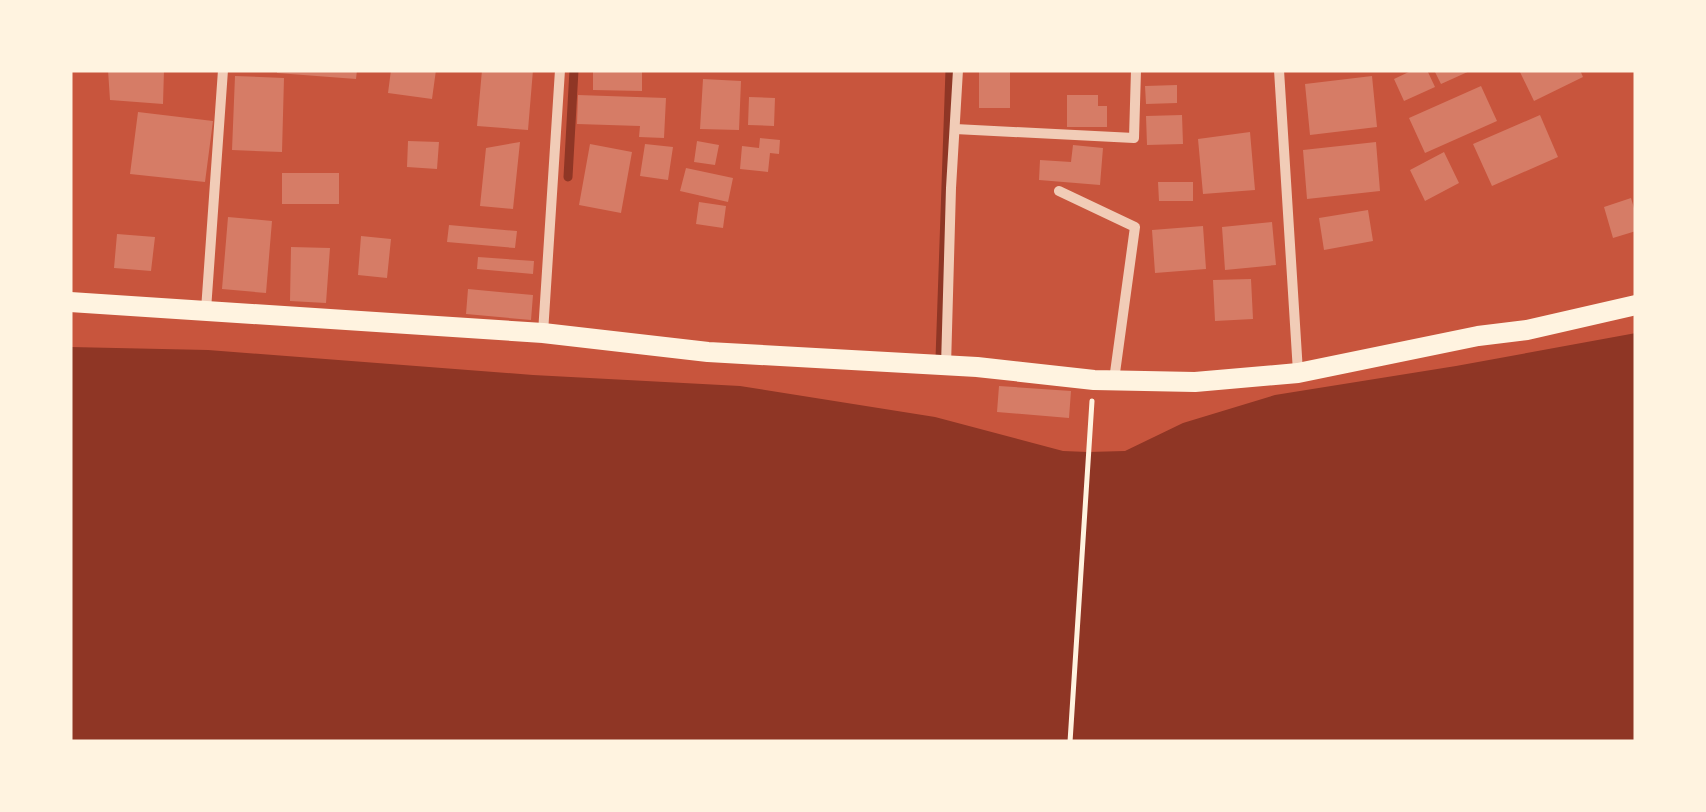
<svg xmlns="http://www.w3.org/2000/svg" width="1706" height="812" viewBox="0 0 1706 812" font-family="'PT Sans',sans-serif">
  <style>
    .water { fill: #8f3625 }
    .lines { fill: none; stroke-linecap: round; stroke-linejoin: round }
    .stream { stroke: #8f3625; stroke-width: 9 }
    .building { fill: #d67c66 }
    .path { stroke: #fff3e0; stroke-width: 5 }
    .minor { stroke: #f1ccb7; stroke-width: 10 }
    .secondary { stroke: #fff3e0; stroke-width: 20 }
  </style>
  <rect width="100%" height="100%" fill="#c8553d"/>
  <path class="water" d="M1636 333V742H70V347L208 350 533 375 740 386 935 417 1063 451 1088 452 1125 451 1183 423 1275 395 1456 366Z"/>
  <g class="lines">
    <path class="stream" d="M568 177 574 70
      M940 359 950 70"/>
  </g>
  <path class="building" d="M108 70H164L163 104 110 100Z
    M277 70H357L356 79 277 73Z
    M391 70H436L432 99 388 93Z
    M482 70H533L528 130 477 126Z
    M593 70H642V91L593 90Z
    M979 70H1010V108H979Z
    M1413 70H1427L1435 87 1404 101 1394 79Z
    M1434 70H1472L1441 84Z
    M1519 70H1580L1583 77 1534 101Z
    M235 76 284 78 282 152 232 150Z
    M1372 76 1377 127 1310 135 1305 84Z
    M703 79 741 81 739 130 700 129Z
    M1177 85V103L1146 104 1145 86Z
    M1481 86 1497 121 1425 153 1409 118Z
    M578 95 666 98 664 138 639 137 640 126 577 124Z
    M1067 95H1098V106H1107V127H1067Z
    M749 97 775 98 774 126 748 125Z
    M138 112 213 121 205 182 130 174Z
    M1182 115 1183 144 1147 145 1146 116Z
    M1540 115 1558 157 1492 186 1473 144Z
    M1250 132 1255 190 1203 194 1198 139Z
    M760 138 780 140 779 154 770 153 768 172 740 169 742 146 759 148Z
    M408 141 439 142 437 169 407 167Z
    M697 141 719 145 715 165 694 162Z
    M520 142 513 209 480 206 486 148Z
    M1376 142 1380 191 1307 199 1303 150Z
    M590 144 632 152 621 213 579 205Z
    M645 144 673 147 668 180 640 176Z
    M1073 145 1103 148 1100 185 1039 180 1040 160 1071 162Z
    M1444 152 1459 183 1425 201 1410 170Z
    M686 168 733 178 728 202 680 191Z
    M282 173H339V204H282Z
    M1158 182H1193V201H1159Z
    M1631 198 1636 215V231L1613 238 1604 207Z
    M699 202 726 206 723 228 696 224Z
    M1368 210 1373 241 1324 250 1319 218Z
    M228 217 272 221 266 293 222 289Z
    M1272 222 1276 265 1225 270 1222 227Z
    M449 225 517 231 515 248 447 242Z
    M1203 226 1206 269 1155 273 1152 230Z
    M117 234 155 237 151 271 114 268Z
    M361 236 391 239 387 278 358 275Z
    M291 247 330 248 326 303 290 301Z
    M478 257 534 261 533 274 477 269Z
    M1251 279 1253 319 1215 321 1213 280Z
    M468 289 533 295 531 320 466 314Z
    M999 386 1071 391 1069 418 997 412Z"/>
  <g class="lines">
    <path class="path" d="M1070 742 1092 401"/>
    <path class="minor" d="M1279 70 1298 372
      M955 129 1134 138 1136 70
      M1059 191 1135 227 1114 380
      M206 310 223 70
      M543 333 560 70
      M946 366 951 188 958 70"/>
    <path class="secondary" d="M70 302 543 333 708 352 977 367 1094 380 1195 382 1298 373 1478 336 1527 330 1636 305"/>
  </g>
  <rect width="1706" height="812" fill="none" stroke="#fff3e0" stroke-width="145"/>
</svg>
